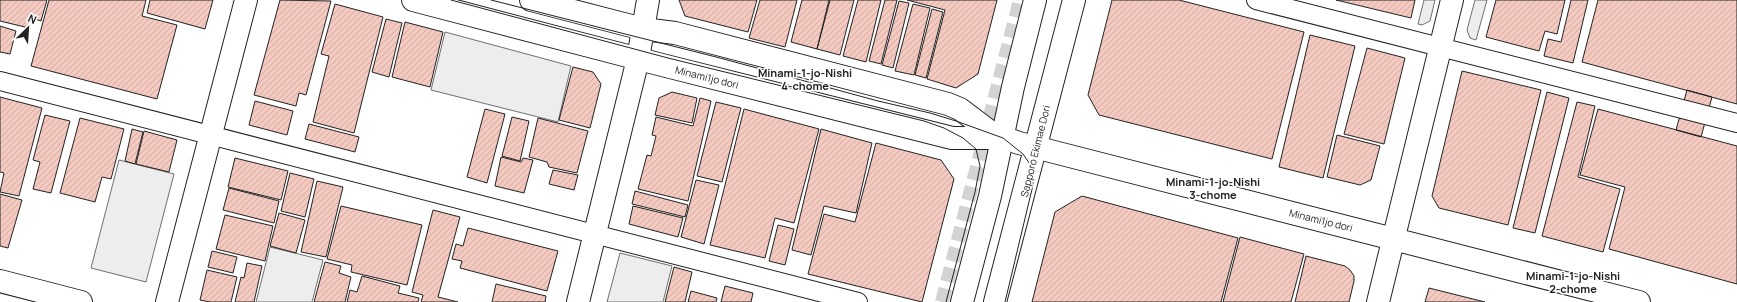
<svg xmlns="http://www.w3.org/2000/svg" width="1737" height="302" viewBox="0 0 1737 302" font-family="Manrope,sans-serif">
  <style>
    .parking { fill: #ededed; stroke: #6f6f6f }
    .building { fill: url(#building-hatch); stroke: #222 }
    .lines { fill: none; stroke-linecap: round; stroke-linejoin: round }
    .pedestrian-tunnel { stroke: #d3d3d3; stroke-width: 14; stroke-dasharray: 14 7; stroke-linecap: butt }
    .minor-casing { stroke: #222; stroke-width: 20 }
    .tertiary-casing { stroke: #222; stroke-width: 24 }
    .trunk-casing { stroke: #222; stroke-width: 24 }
    .minor { stroke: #fff; stroke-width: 18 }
    .tertiary { stroke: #fff; stroke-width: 22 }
    .trunk { stroke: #fff; stroke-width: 22 }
    .tram { stroke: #222; stroke-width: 1 }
    .labels { text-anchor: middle; stroke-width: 3; stroke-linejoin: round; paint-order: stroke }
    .street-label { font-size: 10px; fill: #222; stroke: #fff }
    .neighbourhood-label { font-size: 11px; font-weight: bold; fill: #222; stroke: #fff }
  </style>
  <defs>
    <pattern id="building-hatch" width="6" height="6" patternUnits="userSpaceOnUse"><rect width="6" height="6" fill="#f3c9c0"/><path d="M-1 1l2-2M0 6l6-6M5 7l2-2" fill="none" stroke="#d0aca5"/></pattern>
  </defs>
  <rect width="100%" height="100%" fill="#fff"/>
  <path class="parking" d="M1424 0H1435L1430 21 1422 25 1418 24Z
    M1475 0H1487L1476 40 1470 38 1467 30Z
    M445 32 571 66 558 122 431 90Z
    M119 160 174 174 146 282 91 268Z
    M270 247 323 260 312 302H256Z
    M620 253 672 266 663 302H607Z"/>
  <path class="building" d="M0 0H47L41 21 32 18 29 28 0 21Z
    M49 0H146L142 16 177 25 157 99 31 66Z
    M150 0H213L205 29 147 13Z
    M280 0 331 1 306 95 299 93 296 106 254 95Z
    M679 0H757L748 32 685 16Z
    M760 0H797L785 47 749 38Z
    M802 0H829L817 49 791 42Z
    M830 0H854L840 55 817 49Z
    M858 0H881L866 62 843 56Z
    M885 0H897L881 64 869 61Z
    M907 0H997L978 74 956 88 927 79 945 10Z
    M1112 0H1179L1304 32 1272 159 1099 115 1088 95Z
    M1336 0H1415L1411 18Z
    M1496 0H1565L1557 34 1545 31 1539 51 1486 37Z
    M1571 0H1588L1573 63 1544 56 1548 39 1561 42Z
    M1598 0H1737V104L1582 62Z
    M899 1 909 3 893 68 882 65Z
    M335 4 383 17 354 133 313 122 329 56 321 54Z
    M913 4 930 8 914 75 895 71Z
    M932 9 943 12 926 78 915 75Z
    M386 19 402 23 389 77 372 72Z
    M405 22 443 32 430 87 392 77Z
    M0 26 16 31 10 54 0 52Z
    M1310 35 1355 46 1323 178 1279 167Z
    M1367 48 1405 58 1384 144 1344 134Z
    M573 67 593 72 601 84 590 128 559 120Z
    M1462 71 1541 90 1508 225 1439 208 1432 196Z
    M1687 90 1712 97 1701 137 1676 130Z
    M672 92 697 98 692 123 655 115 659 98Z
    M1547 92 1569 98 1535 233 1513 228Z
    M0 97 42 108 19 196 0 192 4 173 0 172Z
    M700 98 711 101 688 201 638 189 647 155 651 156 656 136 652 135 656 117 693 126Z
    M255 101 293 111 287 135 249 125Z
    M716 102 741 108 722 182 697 176Z
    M1577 102 1595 106 1578 177 1620 189 1603 252 1542 236Z
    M485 109 505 114 487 183 467 177Z
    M744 109 819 129 794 223 775 218 765 258 710 245Z
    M1598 109 1737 146V284L1609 249 1625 187 1580 175Z
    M45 115 70 121 51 193 33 189 40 162 33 160Z
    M512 117 529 121 520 161 502 156Z
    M80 118 124 129 111 179 102 177 95 202 60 193Z
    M538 118 588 131 577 173 549 167 547 162 529 157Z
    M309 124 359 137 355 152 305 139Z
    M132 129 143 132 135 164 125 161Z
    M821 129 872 143 856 213 824 206 811 255 792 250Z
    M144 131 177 140 169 172 136 164Z
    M1337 135 1380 146 1371 180 1360 185 1327 177Z
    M876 143 941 160 954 179 922 302 808 274 824 214 855 222Z
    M501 157 521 162 523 158 533 160 524 193 495 186Z
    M235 158 288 171 281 200 228 187Z
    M553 170 578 175 574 190 549 184Z
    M290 173 314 179 305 217 281 211Z
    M696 180 719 185 704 244 681 237Z
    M317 181 343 187 326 257 301 252Z
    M229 188 279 201 274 223 223 210Z
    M635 191 688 205 685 217 632 204Z
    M0 194 22 200 8 248 0 246Z
    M1082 196 1238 238 1221 302H1032L1055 212Z
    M341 206 422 225 407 285 351 272 352 265 327 259Z
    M633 206 683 218 678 237 629 224Z
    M433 210 460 217 438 297 458 302H421L423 295 412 292Z
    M279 213 305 220 296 253 270 246Z
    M225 215 273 226 265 261 216 249Z
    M778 225 794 229 785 265 769 261Z
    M468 228 558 251 547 291 460 268 462 261 452 259 456 244 463 246Z
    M1240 237 1304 254 1291 302H1223Z
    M212 251 237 257 233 273 208 267Z
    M1306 256 1345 266 1350 270 1354 276V281L1349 302H1295Z
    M325 262 341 266 339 273 351 277 345 302H314Z
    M247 263 262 266 254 302H235L241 277 244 278Z
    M674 267 692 272 685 302H665Z
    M207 270 237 277 231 302H210L200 300Z
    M362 276 400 286 398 293 419 298 418 302H347L350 290 357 292Z
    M496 284 546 296 545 302H492Z
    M725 286 753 293 751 302H721Z
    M1429 288 1485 302H1425Z
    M691 291 717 298 716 302H688Z"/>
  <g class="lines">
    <path class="pedestrian-tunnel" d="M942 302 1020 0"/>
    <g class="minor-casing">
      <path id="minor" d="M1256 0 1737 123
        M0 81 858 302"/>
    </g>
    <g class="tertiary-casing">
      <path id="tertiary" d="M413 0 666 66 952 138H1002
        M531 0 643 29 675 33 948 104 960 109 993 134 1019 143 1639 302
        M0 281 81 302
        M167 302 246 0
        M578 302 638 59 648 0
        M1378 302 1452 0"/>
    </g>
    <g class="trunk-casing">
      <path id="trunk" d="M962 302 990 196 1013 87 1035 0
        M995 302 1074 0"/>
    </g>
    <use href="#minor" class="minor"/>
    <use href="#tertiary" class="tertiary"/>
    <use href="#trunk" class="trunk"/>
    <path class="tram" d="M451 0 668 58 924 121 944 128 963 138 976 149 980 166 975 192 946 302
      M491 0 720 58 878 101 930 113 956 121 1003 138 1023 154 1032 167 1033 185 1005 302"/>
  </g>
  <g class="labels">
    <g class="street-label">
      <text transform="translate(707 77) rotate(14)" y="4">Minami1jo dori</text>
      <text transform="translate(1035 151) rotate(-76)" y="4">Sapporo Ekimae Dori</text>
      <text transform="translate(1321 220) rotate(14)" y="4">Minami1jo dori</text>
    </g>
    <g class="neighbourhood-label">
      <text x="805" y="77">Minami-1-jo-Nishi<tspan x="805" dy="13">4-chome</tspan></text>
      <text x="1213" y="186">Minami-1-jo-Nishi<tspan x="1213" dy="13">3-chome</tspan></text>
      <text x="1573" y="280">Minami-1-jo-Nishi<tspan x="1573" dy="13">2-chome</tspan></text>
    </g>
  </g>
  <g transform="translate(28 28) rotate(25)" stroke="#ffffff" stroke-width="3" paint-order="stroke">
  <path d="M0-3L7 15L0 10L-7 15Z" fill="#222222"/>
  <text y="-6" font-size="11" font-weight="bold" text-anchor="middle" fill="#222222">N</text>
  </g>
</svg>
